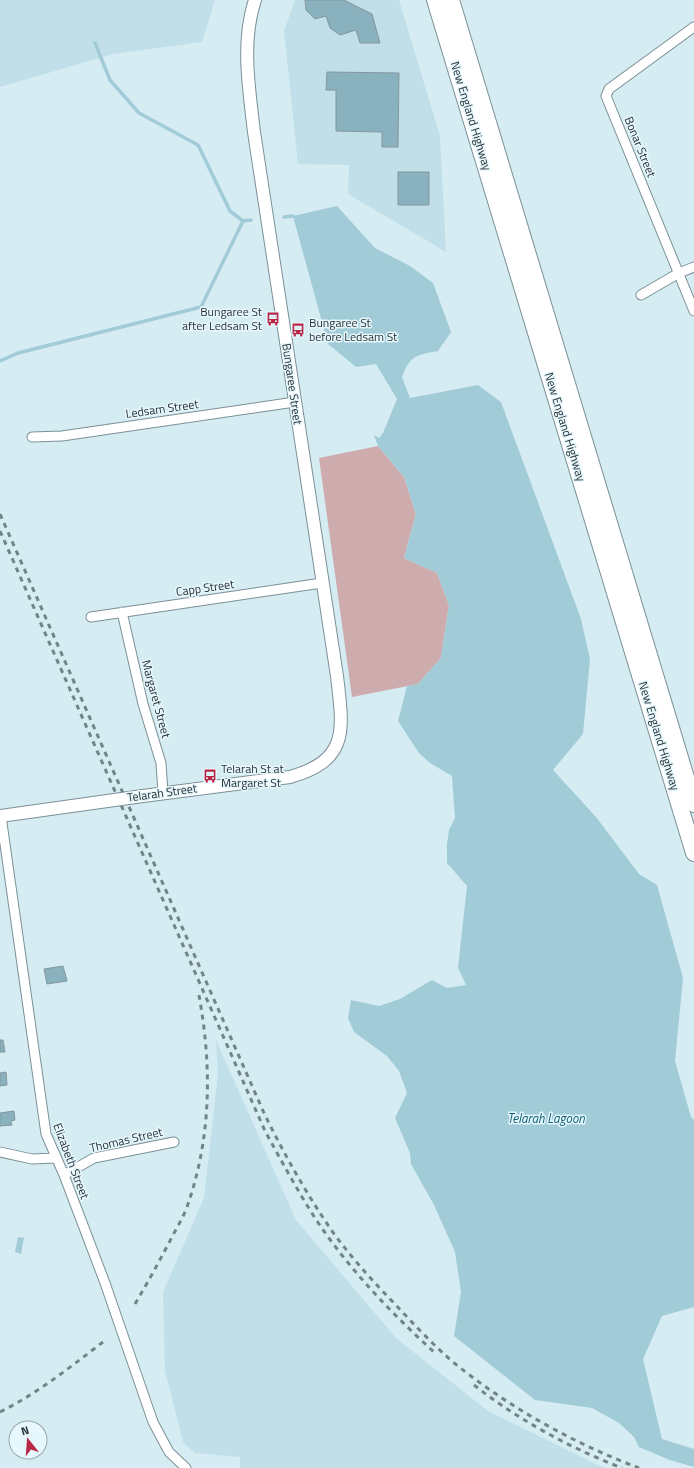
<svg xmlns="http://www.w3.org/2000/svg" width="694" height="1468" viewBox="0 0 694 1468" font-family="'Titillium Web',sans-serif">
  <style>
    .built { fill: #c1dfe8 }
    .green { fill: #ceacad }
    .water { fill: #a2cbd8 }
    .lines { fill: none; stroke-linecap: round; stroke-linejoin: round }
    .stream { stroke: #a2cbd8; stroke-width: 3.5 }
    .building { fill: #89b1be; stroke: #83979e }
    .street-casing { stroke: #7b9096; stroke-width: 11 }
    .secondary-casing { stroke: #7b9096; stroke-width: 14 }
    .highway-casing { stroke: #7b9096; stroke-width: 18 }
    .street { stroke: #fff; stroke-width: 9 }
    .secondary { stroke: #fff; stroke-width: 12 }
    .highway { stroke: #fff; stroke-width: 16 }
    .rail { stroke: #748388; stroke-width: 3; stroke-dasharray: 5 5; stroke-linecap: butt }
    .secondary-bridge-casing { stroke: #7b9096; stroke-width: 14; stroke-linecap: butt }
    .secondary-bridge { stroke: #fff; stroke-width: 12 }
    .labels { text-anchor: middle; stroke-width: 3; stroke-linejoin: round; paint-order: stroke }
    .street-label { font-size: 12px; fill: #293234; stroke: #e6f8fe }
    .poi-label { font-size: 12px; fill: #293234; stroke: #e6f8fe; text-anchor: start }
    .water-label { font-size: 13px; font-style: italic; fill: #0c5d70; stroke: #e6f8fe }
  </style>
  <rect width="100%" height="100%" fill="#d5ecf3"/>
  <path class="built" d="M0 0H215L202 42 113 54 0 87Z
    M295 0H399L440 136 446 252 348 194 349 165 298 164 284 31Z
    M216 1040 296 1220 396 1338 488 1411 604 1468H240V1457L195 1453 183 1442 165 1371 163 1292 204 1198 218 1074Z"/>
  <path class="green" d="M378 446 404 477 416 514 404 558 437 573 449 605 441 658 418 684 352 697 319 458Z"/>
  <path class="water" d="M337 206 375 248 410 266 433 283 451 332 438 351C417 355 410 355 402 377L410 398 478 385 501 402 581 619 590 659 583 734 553 770 596 817 639 874 657 885 683 978 675 1061 691 1117 694 1120V1307L662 1316 643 1359 662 1439 694 1449V1467L670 1460 639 1447 634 1437 619 1423 592 1408 535 1400 454 1336 461 1292 455 1252 434 1205 411 1164 410 1153 395 1118 407 1093 399 1071 387 1056 354 1032 348 1018 351 1000 379 1006 400 999 432 980 447 988 466 985 458 968 467 886 447 863V844L449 830 455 818 452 776 430 763 419 753 398 721 407 686 418 684 441 658 449 605 437 573 404 558 416 514 404 477 378 446 374 435 379 438 383 433 397 399 376 364 356 367 328 344 293 216Z
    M18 1237 24 1238 21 1254 15 1252Z"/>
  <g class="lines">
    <path class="stream" d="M95 43 110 80 139 113 198 145 230 211 243 221 251 220
      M284 217 293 216
      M0 361 18 353 201 307 243 221"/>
  </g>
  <path class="building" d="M305 0H344L372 14 380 43H360L356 30 340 35 330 28 326 16 315 19 306 10Z
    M327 72 399 73 398 147H382V132L336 131V90H326Z
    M398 172H429V205H398Z
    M63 966 67 981 47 984 44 969Z
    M0 1040H3L5 1052H0Z
    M6 1072 7 1085 0 1086V1073Z
    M14 1111 15 1120 11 1121 12 1125 0 1126V1113Z"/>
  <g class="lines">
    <g class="street-casing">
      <path id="street" d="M694 27 609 89 606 96 694 311
        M641 295 679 273 694 267
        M32 437 62 436 295 402
        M122 612 143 704 161 763 163 793
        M91 617 322 583
        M1 816 46 1134 64 1175 105 1283 153 1422 169 1452 186 1468
        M0 1152 32 1159 55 1158
        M64 1175 94 1158 174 1142"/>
    </g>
    <g class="secondary-casing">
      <path id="secondary" d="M143 796 290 777C350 760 343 729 337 676L254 132C249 88 241 42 255 0
        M0 816 86 804"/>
    </g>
    <g class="highway-casing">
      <path id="highway" d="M435 0 694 853
        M451 0 694 804"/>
    </g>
    <use href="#street" class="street"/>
    <use href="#secondary" class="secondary"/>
    <use href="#highway" class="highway"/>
    <path class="rail" d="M0 514 264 1113C284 1154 306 1193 332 1231 350 1256 370 1278 391 1300 411 1321 431 1343 453 1362 508 1407 573 1443 639 1468
      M0 531 265 1131C281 1160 297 1190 315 1218 348 1268 390 1312 434 1352
      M135 1304C148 1282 160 1260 172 1237 177 1227 183 1218 187 1207 212 1136 212 1063 198 990
      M474 1385C517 1419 570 1448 622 1468
      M0 1412C38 1393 69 1368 103 1342"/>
    <g class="secondary-bridge-casing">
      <path id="secondary-bridge" d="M86 804 143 796"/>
    </g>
    <use href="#secondary-bridge" class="secondary-bridge"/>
  </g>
  <defs>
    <g id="bus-bare" transform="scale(1.08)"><path d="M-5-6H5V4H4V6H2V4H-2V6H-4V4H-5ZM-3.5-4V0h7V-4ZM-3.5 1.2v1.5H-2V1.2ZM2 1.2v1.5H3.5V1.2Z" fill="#b92746" stroke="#e6f8fe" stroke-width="2.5" paint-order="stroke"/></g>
  </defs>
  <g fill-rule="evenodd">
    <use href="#bus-bare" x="273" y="319"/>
    <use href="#bus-bare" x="298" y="330"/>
    <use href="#bus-bare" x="210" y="776"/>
  </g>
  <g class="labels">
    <g class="street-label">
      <text transform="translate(471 116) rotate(73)" y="4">New England Highway</text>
      <text transform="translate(640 147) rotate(68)" y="4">Bonar Street</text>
      <text transform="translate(292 384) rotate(82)" y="4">Bungaree Street</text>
      <text transform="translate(162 409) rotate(-8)" y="4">Ledsam Street</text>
      <text transform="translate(565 427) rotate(73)" y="4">New England Highway</text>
      <text transform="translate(205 588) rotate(-8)" y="4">Capp Street</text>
      <text transform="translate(156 699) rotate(75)" y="4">Margaret Street</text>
      <text transform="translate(659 736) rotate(73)" y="4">New England Highway</text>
      <text transform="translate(162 793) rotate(-8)" y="4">Telarah Street</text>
      <text transform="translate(126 1140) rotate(-13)" y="4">Thomas Street</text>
      <text transform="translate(71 1161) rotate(69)" y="4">Elizabeth Street</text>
    </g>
    <g class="poi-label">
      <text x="262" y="316" text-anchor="end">Bungaree St<tspan x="262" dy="14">after Ledsam St</tspan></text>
      <text x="309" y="327">Bungaree St<tspan x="309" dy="14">before Ledsam St</tspan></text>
      <text x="221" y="773">Telarah St at<tspan x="221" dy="14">Margaret St</tspan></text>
    </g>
    <g class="water-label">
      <text x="546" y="1123">Telarah Lagoon</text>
    </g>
  </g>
  <g transform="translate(28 1440) rotate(343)"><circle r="19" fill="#e6f8fe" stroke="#9aa9ad"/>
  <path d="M0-3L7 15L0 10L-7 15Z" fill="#b92746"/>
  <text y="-6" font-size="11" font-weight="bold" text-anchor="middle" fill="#293234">N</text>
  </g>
</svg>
